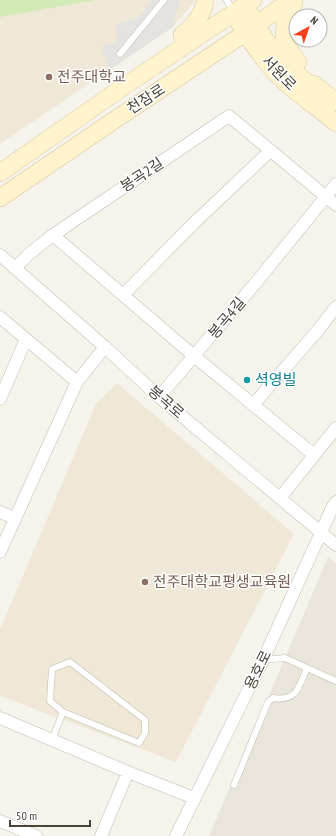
<svg xmlns="http://www.w3.org/2000/svg" width="336" height="836" viewBox="0 0 336 836" font-family="'PT Sans Narrow','Noto Sans KR',sans-serif">
  <style>
    .residential { fill: #eae5da }
    .education { fill: #efe8d6 }
    .green { fill: #d2eab5 }
    .parking { fill: #e5e3e0 }
    .lines { fill: none; stroke-linecap: round; stroke-linejoin: round }
    .lane-casing { stroke: #c2bbae; stroke-width: 7 }
    .street-casing { stroke: #c2bbae; stroke-width: 13 }
    .secondary-casing { stroke: #d6c79b; stroke-width: 18 }
    .lane { stroke: #fff; stroke-width: 6 }
    .street { stroke: #fff; stroke-width: 12 }
    .secondary { stroke: #fff3cd; stroke-width: 17 }
    .education-dot { fill: #8d6e63; stroke: #fff; stroke-width: 1.5 }
    .culture-dot { fill: #0f9aa8; stroke: #fff; stroke-width: 1.5 }
    .labels { text-anchor: middle; stroke-width: 3; stroke-linejoin: round; paint-order: stroke }
    .street-label { font-size: 15px; fill: #4b4439; stroke: #fff }
    .education-label { font-size: 15px; fill: #785e54; stroke: #fff; text-anchor: start }
    .culture-label { font-size: 15px; fill: #0d838f; stroke: #fff; text-anchor: start }
  </style>
  <rect width="100%" height="100%" fill="#f6f3ec"/>
  <path class="residential" d="M328 557 336 563V836H209Z"/>
  <path class="education" d="M0 0H194V2L173 27 0 144Z
    M117 383 294 534 176 762 0 696V629L96 404Z"/>
  <path class="green" d="M0 0H95L0 17Z"/>
  <path class="parking" d="M152 0H180L173 27 109 70 101 47 117 41 116 25 139 17Z"/>
  <g class="lines">
    <g class="lane-casing">
      <path id="lane" d="M227 0 232 11
        M120 54 164 0
        M263 660 285 658 336 681
        M52 740 63 712 50 701 52 669 70 662 145 720V733L139 743 63 712
        M234 785 268 702 273 698C298 701 298 688 307 668"/>
    </g>
    <g class="street-casing">
      <path id="street" d="M53 235 194 356 314 455
        M0 255 105 347 159 397 336 545
        M15 268 29 254 53 235 229 116 336 205
        M123 295 193 224 270 151
        M0 317 77 382
        M159 397 259 279 336 184
        M0 399 26 339
        M253 405 319 329 336 307
        M280 498 336 428
        M0 512 15 518
        M0 552 77 382 105 347
        M0 718 128 772 194 798
        M0 821 36 836
        M101 836 128 772
        M176 836 263 660 333 506 336 502"/>
    </g>
    <g class="secondary-casing">
      <path id="secondary" d="M294 0 293 8 285 21 284 43 298 62
        M233 13C245 33 258 53 274 71 292 91 316 106 336 123
        M251 15 266 41 288 64 306 82 315 85 336 102
        M184 42 182 35C193 26 204 15 205 0
        M0 173 120 89 253 0
        M0 198 113 121 245 33 291 0"/>
    </g>
    <use href="#lane" class="lane"/>
    <use href="#street" class="street"/>
    <use href="#secondary" class="secondary"/>
  </g>
  <g class="education-dot">
    <circle cx="49" cy="77" r="4"/>
    <circle cx="145" cy="582" r="4"/>
  </g>
  <circle class="culture-dot" cx="247" cy="380" r="4"/>
  <g class="labels">
    <g class="street-label">
      <text transform="translate(279 73) rotate(46)" y="5">서원로</text>
      <text transform="translate(146 99) rotate(-33)" y="5">천잠로</text>
      <text transform="translate(142 175) rotate(-34)" y="5">봉곡2길</text>
      <text transform="translate(227 318) rotate(-50)" y="5">봉곡4길</text>
      <text transform="translate(166 402) rotate(41)" y="5">봉곡로</text>
      <text transform="translate(258 670) rotate(-64)" y="5">용호로</text>
    </g>
    <g class="education-label">
      <text x="57" y="82">전주대학교</text>
      <text x="153" y="587">전주대학교평생교육원</text>
    </g>
    <g class="culture-label">
      <text x="255" y="385">셕영빌</text>
    </g>
  </g>
  <g transform="translate(308 28) rotate(40)"><circle r="19" fill="#ffffff" stroke="#b7b4b0"/>
  <path d="M0-3L7 15L0 10L-7 15Z" fill="#fc3f1d"/>
  <text y="-6" font-size="11" font-weight="bold" text-anchor="middle" fill="#4b4439">N</text>
  </g>
  <path d="M10 820v6h80v-6" fill="none" stroke="#4b4439" stroke-width="2"/>
  <text x="16" y="820" font-size="12" fill="#4b4439" stroke="#ffffff" stroke-width="3" paint-order="stroke">50 m</text>
</svg>
